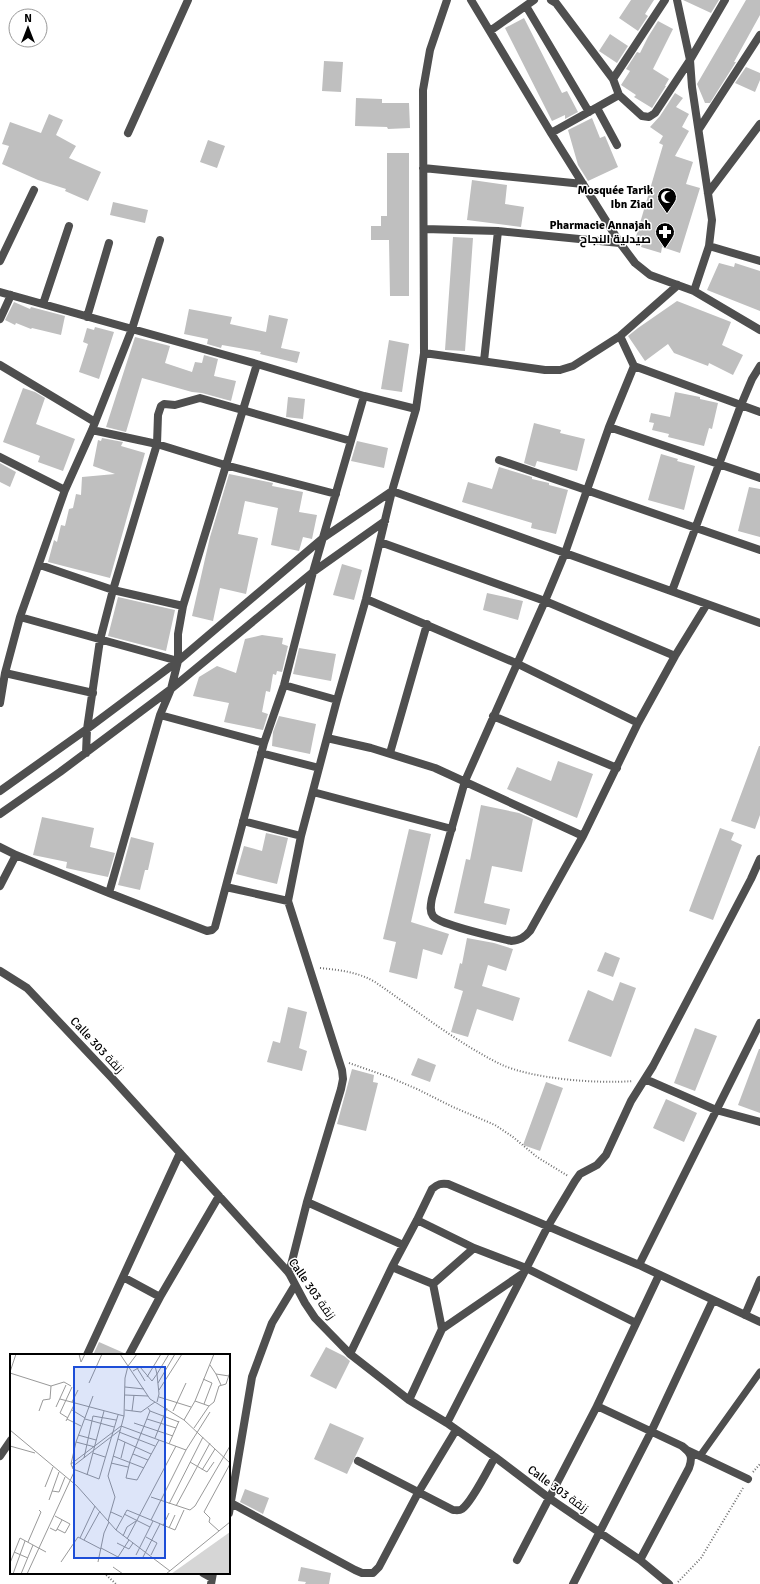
<svg xmlns="http://www.w3.org/2000/svg" width="760" height="1584" viewBox="0 0 760 1584" font-family="Signika,Cairo,sans-serif">
  <style>
    .building { fill: #bfbfbf }
    .lines { fill: none; stroke-linecap: round; stroke-linejoin: round }
    .path { stroke: #717171; stroke-width: 2; stroke-dasharray: 1 2; stroke-linecap: butt }
    .service { stroke: #4f4f4f; stroke-width: 7 }
    .minor { stroke: #4f4f4f; stroke-width: 8 }
    .labels { text-anchor: middle; stroke-width: 3; stroke-linejoin: round; paint-order: stroke }
    .poi-label { font-size: 12px; font-weight: bold; fill: #000; stroke: #fff; text-anchor: end }
    .street-label { font-size: 12px; fill: #000; stroke: #fff }
    .inset-road { fill: none; stroke: #999; stroke-width: 1 }
    .view { fill: #1d4ed8; fill-opacity: 0.15; stroke: #1d4ed8; stroke-width: 2 }
    .inset-edge { fill: none; stroke: #000; stroke-width: 2 }
  </style>
  <rect width="100%" height="100%" fill="#fff"/>
  <path class="building" d="M631 0H654L645 14 648 16 638 31 619 18Z
    M683 0H719L711 13Z
    M746 0H760V15L734 62H736L710 103H705L697 84Z
    M524 18 562 93 567 91 578 112 565 119V115L552 121 505 28Z
    M658 21 673 29 653 69 669 79 665 86H666L652 108 634 97 636 95 621 85 630 71 626 69 637 52 640 53 648 37Z
    M610 34 628 46 617 63 599 51Z
    M324 61 343 62 341 92 322 91Z
    M746 67 760 73V80L755 92 735 83Z
    M675 93 683 98 676 107 689 114 682 127 689 131 675 156 693 162 686 184 700 188 680 253 662 247 661 253 641 247 642 242 635 240 663 145 659 143 663 136 650 127 660 116Z
    M356 98 382 99V103H409L410 128 388 129 387 127 355 126Z
    M49 114 63 120 56 135 76 146 69 158 101 172 88 201 65 191 66 189 38 180 2 164 9 146 2 144 10 122 41 133Z
    M592 118 600 138 605 136 618 167 588 181 578 165 568 130Z
    M208 140 225 146 217 168 200 162Z
    M387 153H409V296H390L389 240H371V226H381V216H387Z
    M472 180 507 185 505 204 524 207 521 227 467 220Z
    M113 202 148 210 145 223 110 215Z
    M453 237 473 238 465 351 445 350Z
    M719 263 734 267 735 263 760 271V311L707 290Z
    M677 301 731 322 722 345 743 355 733 375 709 363 708 366 674 353 668 344 645 361 628 336 638 328Z
    M14 302 30 309 31 307 65 316 61 335 32 328 31 329 16 323 15 325 5 320Z
    M189 309 232 317 230 324 266 332 269 315 288 319 281 348 300 352 297 363 260 354 261 352 222 345 221 348 207 344 208 339 184 334Z
    M95 327 114 332 99 379 79 372 88 344 83 342 87 328 94 330Z
    M135 337 170 346 165 363 192 372 195 362 202 363 204 355 218 359 214 376 236 381 231 401 202 393 192 392 142 378 126 432 106 427Z
    M389 340 409 344 402 392 381 389Z
    M23 388 35 392 45 398 36 424 75 439 63 471 38 462 40 456 3 442Z
    M675 392 700 397V399L718 403 712 429 709 428 704 446 668 437 669 434 652 430 654 423 649 422 651 413 670 417Z
    M288 397 305 399 303 419 286 417Z
    M534 423 561 430 560 433 585 439 577 471 537 461 535 467 524 463Z
    M102 438 123 442 121 446 145 453 110 578 48 562 54 540 57 542 61 525 65 526 69 509 73 508 76 494 81 495 82 477 115 474 93 466 98 440 101 441Z
    M357 441 388 448 384 468 351 461Z
    M661 454 678 459 677 461 695 466 684 510 648 500Z
    M0 463 16 472 10 487 0 482Z
    M499 467 532 477V479L549 483V485L568 490 556 534 531 528 532 523 462 502 468 482 492 489Z
    M229 474 273 483 272 486 303 492 299 512 317 515 312 539 303 537 299 551 271 545 278 508 245 501 238 534 258 538 246 594 220 588 213 621 192 616 210 537Z
    M749 487 760 489V537L738 531Z
    M342 564 362 570 354 600 333 595Z
    M487 593 523 601 518 620 483 610Z
    M118 597 175 610 166 651 108 636Z
    M262 635 283 638 282 644 288 646 282 672 277 671 276 675 273 674 270 692 266 691 262 712 268 714 263 730 224 722 229 703 193 696 199 677 217 666 236 673 245 639Z
    M299 648 336 654 331 681 293 674Z
    M279 716 316 724 310 754 272 746 273 732Z
    M759 746H760V815L755 829 731 821Z
    M558 761 593 774 577 818 507 789 517 767 551 781Z
    M481 805 519 813 533 819 522 872 492 866 484 903 510 909 506 925 454 913 466 859 470 860Z
    M42 817 94 828 90 847 115 853 108 877 66 868 67 862 33 855Z
    M720 828 734 833 731 840 742 845 713 920 689 911Z
    M409 829 431 834 411 922 449 934 442 955 423 949 417 979 389 972 396 942 383 939Z
    M266 833 288 838 277 884 236 874 244 846 262 851Z
    M131 837 154 843 148 870H145L140 890 118 885Z
    M467 938 494 943 513 949 506 971 488 965 482 986 520 998 513 1021 477 1009 468 1037 451 1032 463 991 454 988 460 963 462 964Z
    M605 952 620 958 613 977 597 971Z
    M620 982 636 988 611 1057 568 1041 588 990 613 1001Z
    M288 1007 307 1012 299 1048 307 1051 302 1071 267 1062 273 1041 280 1043Z
    M695 1028 717 1036 695 1091 674 1083Z
    M759 1049H760V1113L738 1105Z
    M418 1058 436 1065 430 1082 411 1075Z
    M352 1069 374 1075 373 1082 378 1083 366 1131 337 1124Z
    M546 1082 563 1088 540 1151 523 1145Z
    M666 1099 697 1113 684 1142 653 1128Z
    M99 1342 124 1353V1355H93Z
    M326 1347 344 1356 350 1361 336 1389 310 1376Z
    M330 1423 364 1438 347 1474 314 1459Z
    M245 1489 269 1498 263 1514 240 1502Z
    M301 1567 331 1573 329 1584H305L306 1582 298 1581Z"/>
  <g class="lines">
    <path class="path" d="M320 968C340 970 358 972 375 982 416 1010 456 1042 500 1064 532 1079 597 1084 633 1081
      M349 1063 389 1077 417 1089 453 1107 495 1125 513 1137 537 1157 568 1176
      M753 1472 760 1464
      M104 1573 116 1584
      M678 1582 701 1558 743 1488"/>
    <path class="service" d="M700 1456 760 1372"/>
    <path class="minor" d="M471 0 551 133 620 243 635 263 650 275 694 291 760 330
      M551 0 556 3 613 79 619 95 642 116 649 117 655 113 690 60 677 0
      M526 6 589 112
      M490 31 534 0
      M613 79 665 0
      M597 108 617 145
      M699 129 760 35
      M128 133 188 0
      M551 133 619 95
      M423 168 583 184
      M708 193 760 124
      M424 229 498 231 620 243
      M709 246 760 261
      M0 261 34 190
      M694 291 709 246 712 220 692 87 690 60 725 0
      M0 292 257 364 364 396 416 409
      M43 304 69 226
      M87 317 109 243
      M0 319 11 295
      M620 336 634 366 760 412
      M424 353 545 370H560L573 366 620 336 678 285
      M484 361 498 231
      M0 365 95 422
      M634 366 609 427 565 553 545 601 465 781 432 898C431 904 429 910 433 916 440 925 496 937 511 941 520 940 524 938 530 931L583 836 638 723 675 656 707 604
      M609 427 760 478
      M92 430 157 444 225 465 336 494
      M0 457 65 490
      M499 460 760 550
      M380 542 545 601 675 656
      M40 565 113 590 183 606
      M672 591 741 405 752 379 760 366
      M366 599 518 664 638 723
      M20 617 178 661
      M5 673 93 693
      M284 685 337 700
      M0 703 5 673 20 617 65 490 92 430 132 329 160 240
      M160 715 264 743
      M493 716 617 768
      M327 738 371 748 435 768 583 836
      M86 753 87 729 100 640 113 590 157 444 158 415 161 406 164 404 175 405 200 398 351 441
      M261 753 319 768
      M390 753 427 624
      M0 791 87 729 178 661 323 538 392 491 760 623
      M313 792 452 829
      M0 814 60 772 171 689 313 572 385 521
      M243 821 301 836
      M0 847 16 855 109 893 207 931 212 930 215 927 264 743 284 685 313 572 364 396
      M0 886 16 855
      M226 887 288 901
      M109 893 160 715 171 689 178 661V634L183 606 257 364
      M0 971 27 988 111 1077 289 1273 305 1303 315 1318 350 1354 409 1400 447 1423 495 1457 549 1498 640 1560 669 1584
      M645 1079 716 1110 760 1122
      M307 1202 403 1245
      M417 1220 474 1248 526 1268 636 1323
      M639 1265 760 1023
      M392 1267 433 1284
      M289 1273 307 1202 341 1089 343 1079 342 1070 288 901 301 836 337 700 366 599 392 491 416 409 424 353 423 90 430 50 447 0
      M123 1277 160 1297
      M433 1284 474 1248
      M433 1284 442 1329
      M745 1315 760 1280
      M350 1354 392 1267 417 1220 432 1189C438 1184 441 1183 448 1184L639 1265 760 1322
      M87 1355 180 1153
      M129 1355 160 1297 219 1196
      M409 1400 442 1329 522 1274
      M597 1406 682 1446C691 1453 693 1457 689 1468L640 1560
      M447 1423 548 1226 575 1181 580 1174 597 1165 606 1155 631 1101 653 1066 751 879 760 859
      M687 1450 748 1479
      M0 1456 11 1440
      M358 1461 453 1510C456 1510 459 1511 462 1509 472 1502 488 1469 495 1457
      M231 1503 355 1570 362 1573H373L379 1567 418 1493 456 1430
      M229 1513 252 1377 272 1323 295 1285
      M517 1560 597 1406 659 1275
      M203 1573 212 1578
      M211 1584 213 1573
      M573 1584 651 1432 713 1300"/>
  </g>
  <defs>
    <g id="mosque-pin" transform="scale(1)"><path d="M0 17L-7.5 6A9.5 9.5 0 1 1 7.5 6Z" fill="#000" stroke="#fff"/><path d="M3.5-4.9A6 6 0 1 0 3.5 4.9A5 5 0 1 1 3.5-4.9Z" fill="#fff"/></g>
    <g id="pharmacy-pin" transform="scale(1)"><path d="M0 17L-7.5 6A9.5 9.5 0 1 1 7.5 6Z" fill="#000" stroke="#fff"/><path d="M-2-6h4v4h4v4h-4v4h-4v-4h-4v-4h4Z" fill="#fff"/></g>
  </defs>
  <g fill-rule="evenodd">
    <use href="#mosque-pin" x="667" y="197"/>
    <use href="#pharmacy-pin" x="665" y="232"/>
  </g>
  <g class="labels">
    <g class="poi-label">
      <text x="653" y="194">Mosquée Tarik<tspan x="653" dy="14">Ibn Ziad</tspan></text>
      <text x="651" y="229">Pharmacie Annajah<tspan x="651" dy="14">صيدلية النجاح</tspan></text>
    </g>
    <g class="street-label">
      <text transform="translate(97 1045) rotate(47)" y="4">Calle 303 زنقة</text>
      <text transform="translate(312 1289) rotate(55)" y="4">Calle 303 زنقة</text>
      <text transform="translate(558 1489) rotate(36)" y="4">Calle 303 زنقة</text>
    </g>
  </g>
  <g transform="translate(10 1354)">
    <rect width="220" height="220" fill="#fff"/>
    <path d="M220 178V220H161Z" fill="#d6d6d6"/>
    <path class="inset-road" d="M69 0 71 8 75 0M110 0 140 45 174 66 220 109M200 11 206 20 219 22M127 14 135 27M123 17 130 13 142 27 147 20 145 12M0 18 6 0M0 19 41 32 54 28 61 32M206 20 211 31M137 23 151 0M193 25 202 29 194 50M79 29 92 0M148 29 165 0M115 33 134 35M149 36 172 0M115 41 138 42M83 42 66 88 61 110 63 115 89 125 108 61M149 43 181 53M50 45 114 62M185 47 199 52M62 48 68 36M147 48 149 40 147 20 159 0M46 53 56 31M138 54 140 57 169 68M62 56 75 64M115 56 131 58 145 48M29 57 33 46 40 45 41 32M122 57 124 41M140 57 120 107 116 124 127 126 149 86M163 57 176 29M58 64 50 59 62 33M57 65 71 72M75 65 104 73M137 65 166 74M174 66 185 47 204 0M56 67 65 49M124 69 163 82M184 74 199 52 204 48 209 32 216 30 220 18M0 76 67 132 106 176 160 217M109 78 145 92M68 81 86 86M145 84 157 54M108 85 141 100M66 88 85 93M159 90 169 67M0 92 25 99M83 99 95 103M123 100 138 106M103 102 134 114M74 104 83 62 106 66M111 104 115 88M180 108 197 118 204 108M101 109 118 113M61 110 111 72 176 96M62 113 110 76M192 116 205 95M77 121 94 57M35 133 43 113M42 137 49 138 55 123M141 143 180 156 185 152 220 92M39 146 49 118M159 150 193 83M166 152 200 89M101 158 112 163M114 160 140 173M45 162 60 170 55 179 47 175M141 166 176 96 200 58M98 167 105 143 98 122 114 62 115 24 118 12 127 0M153 172 159 159M40 174 46 177 52 166M159 174 165 161M106 176 117 156 165 176 174 156M209 177 199 168 200 164 194 158 220 110M113 182 117 173 126 167M136 183 147 189 141 201M70 184 85 152M117 185 166 92M74 186 90 157M18 188 31 158 29 156M107 189 119 195 123 189M91 194 108 203 119 186M4 198 18 204M126 201 143 167M132 205 150 170M51 208 68 183 91 195M88 208 94 179 99 168M0 209 10 184 36 198M103 213 113 220M3 220 15 187M11 220 23 191M17 220 65 116M156 220 220 168"/>
    <path class="view" d="M64 13H155V204H64Z"/>
    <rect width="220" height="220" class="inset-edge"/>
  </g>
  <g transform="translate(28 28)"><circle r="19" fill="#ffffff" stroke="#999999"/>
  <path d="M0-3L7 15L0 10L-7 15Z" fill="#000000"/>
  <text y="-6" font-size="11" font-weight="bold" text-anchor="middle" fill="#000000">N</text>
  </g>
</svg>
